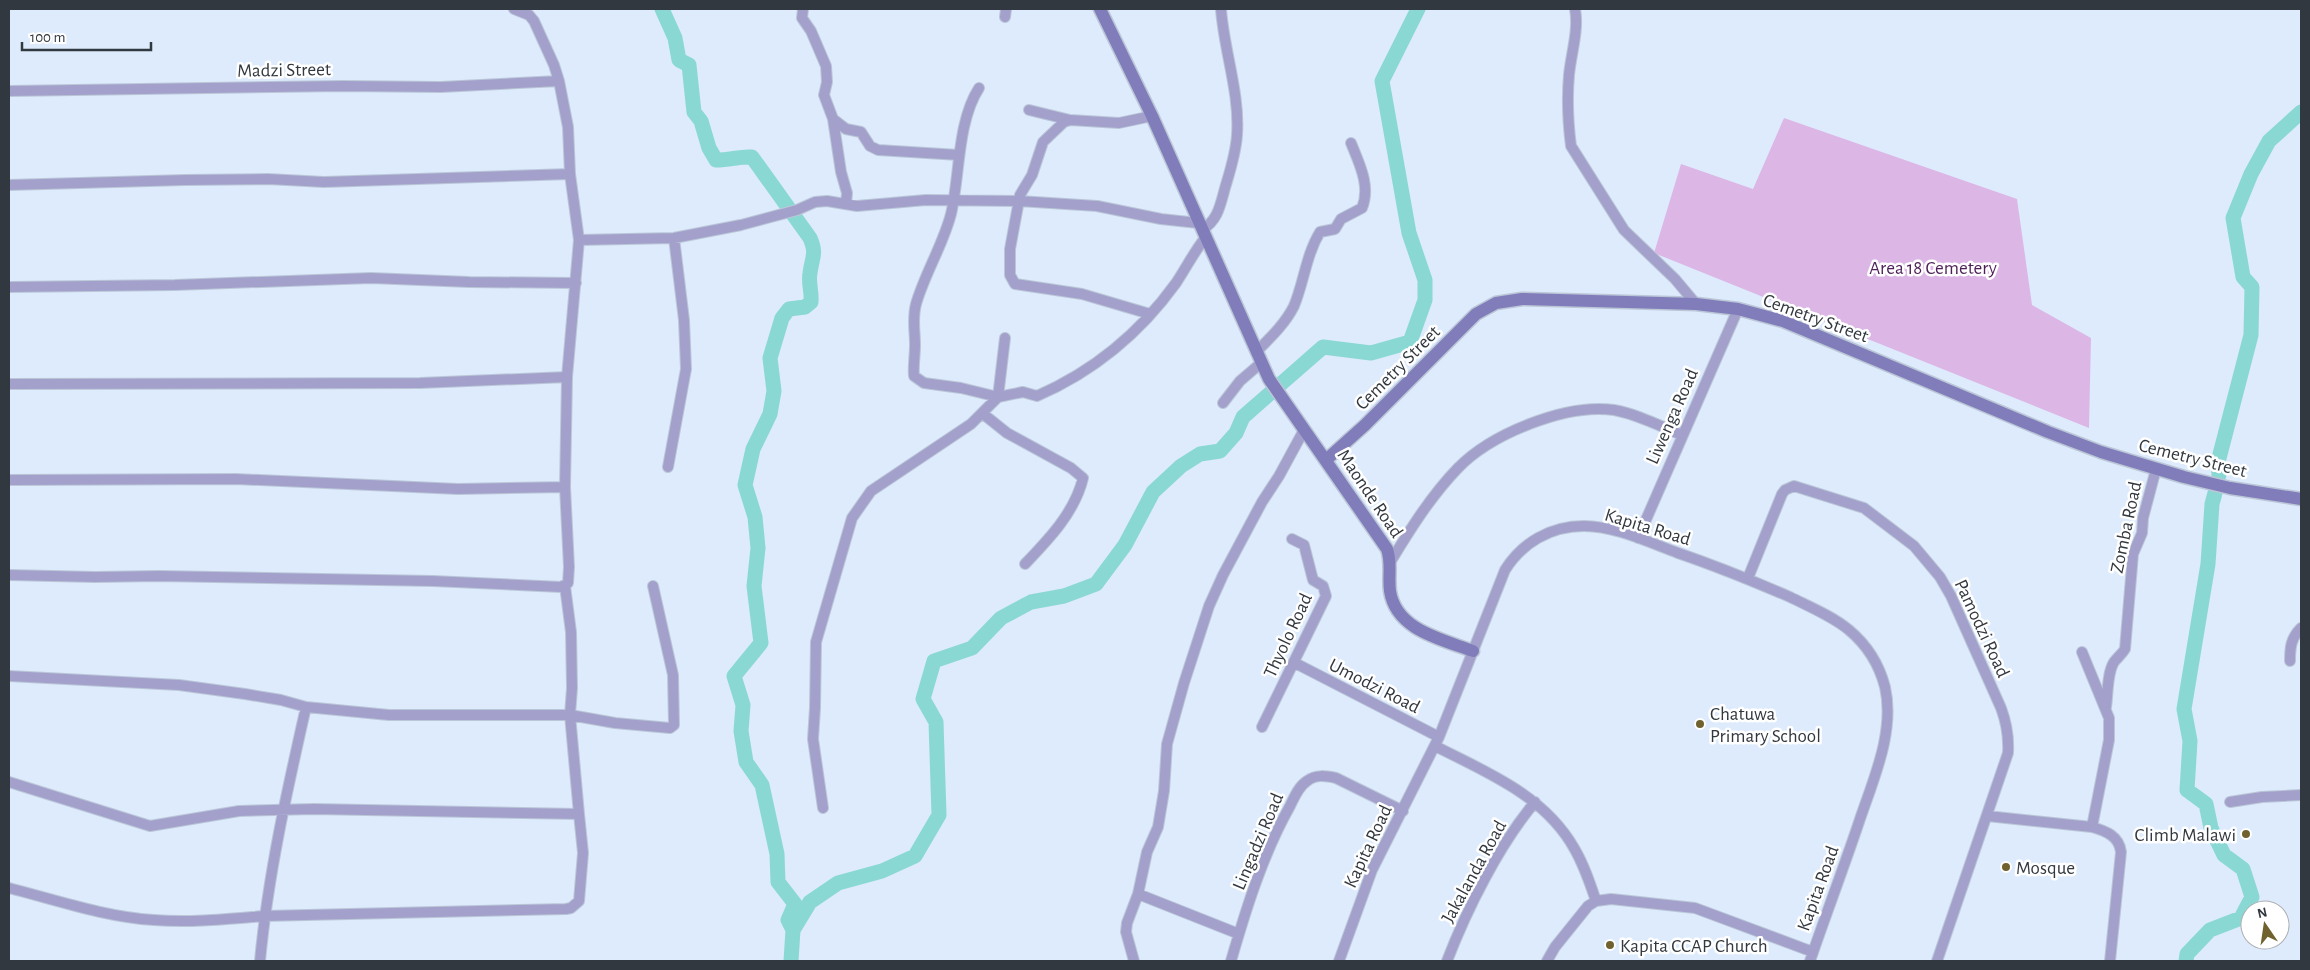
<svg xmlns="http://www.w3.org/2000/svg" width="2310" height="970" viewBox="0 0 2310 970" font-family="'Alegreya Sans',sans-serif">
  <style>
    .green { fill: #dcb7e6 }
    .lines { fill: none; stroke-linecap: round; stroke-linejoin: round }
    .river { stroke: #8ad8d4; stroke-width: 15 }
    .street-casing { stroke: #bbc7d7; stroke-width: 12 }
    .secondary-casing { stroke: #bbc7d7; stroke-width: 15 }
    .street { stroke: #a3a1cc; stroke-width: 10 }
    .secondary { stroke: #817dbb; stroke-width: 12 }
    .poi-dot { fill: #6f622f; stroke: #fff; stroke-width: 2 }
    .labels { text-anchor: middle; stroke-width: 5; stroke-linejoin: round; paint-order: stroke }
    .street-label { font-size: 19px; fill: #32383f; stroke: #fff }
    .park-label { font-size: 19px; fill: #4d1f58; stroke: #fff }
    .poi-label { font-size: 19px; fill: #32383f; stroke: #fff; text-anchor: start }
  </style>
  <rect width="100%" height="100%" fill="#ddebfd"/>
  <path class="green" d="M1784 118 2017 199 2032 305 2091 338 2089 428 1654 253 1681 164 1753 189Z"/>
  <g class="lines">
    <path class="river" d="M662 9 675 38 679 60 689 65 694 112 701 121 709 148 716 160C731 160 739 156 752 157L810 238C817 254 812 257 810 273 808 282 812 292 811 302L805 307 789 309 782 318 770 358 774 391 770 414 753 449 745 485 755 517 758 548 754 586 761 643 734 676 743 705 741 731 746 762 762 785 777 854 778 882 795 904 788 920 793 930
      M2219 475 2218 462 2251 335 2252 287 2243 277 2233 218 2251 174 2269 141 2301 112
      M791 961 793 930 810 902 838 883 882 871 915 856 939 815 936 722 923 699 934 661 972 648 1001 618 1031 602 1064 596 1096 584 1125 545 1153 492 1181 466 1200 454 1220 451 1236 433 1243 417 1323 347 1371 353 1410 342 1425 300V280L1409 233 1382 81 1418 9
      M2186 961 2187 954 2210 930 2241 918 2252 897 2243 869 2224 855 2211 828 2206 804 2187 790 2190 741 2184 709 2208 564 2212 504 2215 493"/>
    <g class="street-casing">
      <path id="street" d="M803 9 802 18 811 31 826 66 827 82 824 95 833 119 841 172 847 193 846 204
        M1575 9C1579 30 1571 54 1569 75 1567 98 1568 123 1571 146L1624 230 1675 279 1696 304
        M1005 17 1006 9
        M979 88C957 122 960 176 951 214 943 245 925 273 916 304 912 319 915 330 915 345 915 356 913 366 914 376L924 383 961 388 998 397 1005 338
        M9 91 342 86 441 87 559 81
        M1029 110 1070 120
        M833 119 846 129 861 132 870 146 878 150 959 155
        M9 185 185 180 268 179 324 182 570 174
        M1202 230C1218 220 1220 206 1225 188 1230 171 1236 153 1237 135 1240 93 1224 51 1221 9
        M579 240 674 238 741 225 797 210 815 202 827 201 857 206 926 200 1019 201 1097 206 1161 219 1198 223
        M9 287 175 285 371 278 469 282 576 283
        M1150 314 1082 294 1015 284 1010 275V249L1020 195 1032 175 1043 142 1064 122 1070 120 1119 123 1152 116
        M1256 352C1270 338 1285 324 1294 306 1304 282 1306 255 1320 232L1335 229 1341 219 1362 208C1371 186 1359 163 1351 143
        M9 384 420 383 567 377
        M1223 403 1240 381 1261 363
        M982 413 1007 433 1071 468 1083 478C1075 512 1049 539 1025 564
        M668 467 686 369 684 320 674 238
        M9 480 236 479 458 489 565 487
        M1638 538 1738 309
        M1391 561C1411 528 1431 496 1458 468 1491 434 1566 403 1614 410 1637 414 1660 426 1682 435
        M9 575 95 577 159 576 433 581 561 587 568 583 569 567 565 487 567 377 579 240 570 174 568 127 559 81 554 65 534 21 529 15 514 9
        M1748 578 1782 494 1785 490 1794 486 1864 508 1914 546 1940 577 1951 596 2001 708C2007 724 2009 736 2008 753L1937 961
        M565 586 571 632 572 688 570 715 579 814
        M2082 652 2109 718V740L2092 827
        M2290 661C2290 647 2291 638 2301 628
        M1295 663 1439 737
        M9 676 179 685 245 694 281 700 306 707 389 715H570L615 723 670 728 674 725 673 675 653 586
        M2106 707C2108 694 2107 673 2114 662 2118 657 2122 654 2125 649L2133 554 2142 533 2143 518 2156 469
        M1262 727 1326 596 1323 586 1313 580 1304 545 1292 539
        M1435 746C1486 772 1544 795 1574 848 1584 865 1590 883 1596 901
        M9 782 150 826 239 811 314 809 579 814 583 853 579 901 571 908 566 909 264 916C228 919 190 923 154 920 105 917 56 900 9 888
        M2230 802 2262 797 2301 795
        M823 808 813 739 815 708 816 642 852 518 871 491 971 424 998 397 1023 392 1037 396C1092 372 1140 333 1176 283 1186 268 1194 252 1205 238
        M1987 816 2092 827C2106 831 2119 836 2121 852L2110 961
        M1138 894 1239 934
        M260 961C268 875 287 791 306 707
        M1134 961 1126 932 1127 923 1138 894 1147 852 1158 827 1164 791 1167 744 1184 683 1209 606 1223 575 1262 502 1279 476 1304 430
        M1231 961C1246 909 1263 854 1290 806 1294 798 1298 787 1307 781 1316 774 1326 776 1336 778L1403 811
        M1339 961 1372 870 1439 737 1505 570C1522 543 1550 526 1584 526 1615 526 1648 542 1678 553 1716 566 1753 581 1790 597 1810 607 1832 616 1849 630 1867 645 1879 664 1885 687 1895 731 1874 778 1860 819 1844 867 1826 914 1810 961
        M1447 961C1467 909 1499 845 1535 802
        M1547 961 1555 947 1588 906 1596 901 1611 899 1695 908 1813 952"/>
    </g>
    <g class="secondary-casing">
      <path id="secondary" d="M1100 9 1152 116 1269 379 1387 549C1392 563 1388 576 1390 591 1396 630 1441 639 1473 651
        M1326 460 1365 425 1476 314 1496 303 1522 299 1696 304 1738 309 1783 321 2048 432 2101 452 2184 477 2230 488 2301 499"/>
    </g>
    <use href="#street" class="street"/>
    <use href="#secondary" class="secondary"/>
  </g>
  <g class="poi-dot">
    <circle cx="1700" cy="724" r="5"/>
    <circle cx="2246" cy="834" r="5"/>
    <circle cx="2006" cy="867" r="5"/>
    <circle cx="1610" cy="945" r="5"/>
  </g>
  <g class="labels">
    <g class="street-label">
      <text transform="translate(284 69) rotate(-1)" y="7">Madzi Street</text>
      <text transform="translate(1816 317) rotate(20)" y="7">Cemetry Street</text>
      <text transform="translate(1397 367) rotate(-45)" y="7">Cemetry Street</text>
      <text transform="translate(1671 416) rotate(-66)" y="7">Liwenga Road</text>
      <text transform="translate(2193 457) rotate(14)" y="7">Cemetry Street</text>
      <text transform="translate(1371 493) rotate(56)" y="7">Maonde Road</text>
      <text transform="translate(1648 526) rotate(17)" y="7">Kapita Road</text>
      <text transform="translate(2125 527) rotate(-78)" y="7">Zomba Road</text>
      <text transform="translate(1983 628) rotate(65)" y="7">Pamodzi Road</text>
      <text transform="translate(1287 635) rotate(-65)" y="7">Thyolo Road</text>
      <text transform="translate(1375 685) rotate(27)" y="7">Umodzi Road</text>
      <text transform="translate(1257 841) rotate(-67)" y="7">Lingadzi Road</text>
      <text transform="translate(1367 846) rotate(-65)" y="7">Kapita Road</text>
      <text transform="translate(1473 871) rotate(-61)" y="7">Jakalanda Road</text>
      <text transform="translate(1817 888) rotate(-70)" y="7">Kapita Road</text>
    </g>
    <g class="park-label">
      <text x="1933" y="274">Area 18 Cemetery</text>
    </g>
    <g class="poi-label">
      <text x="1710" y="720">Chatuwa<tspan x="1710" dy="22">Primary School</tspan></text>
      <text x="2236" y="841" text-anchor="end">Climb Malawi</text>
      <text x="2016" y="874">Mosque</text>
      <text x="1620" y="952">Kapita CCAP Church</text>
    </g>
  </g>
  <rect width="2310" height="970" fill="none" stroke="#32383f" stroke-width="20"/>
  <g transform="translate(2265 925) rotate(347)"><circle r="24" fill="#ffffff" stroke="#adafb2"/>
  <path d="M0-4L9 19L0 12L-9 19Z" fill="#6f622f"/>
  <text y="-8" font-size="14" font-weight="bold" text-anchor="middle" fill="#32383f">N</text>
  </g>
  <path d="M22 42v8h129v-8" fill="none" stroke="#32383f" stroke-width="2.5"/>
  <text x="30" y="42" font-size="15" fill="#32383f" stroke="#ffffff" stroke-width="4" paint-order="stroke">100 m</text>
</svg>
